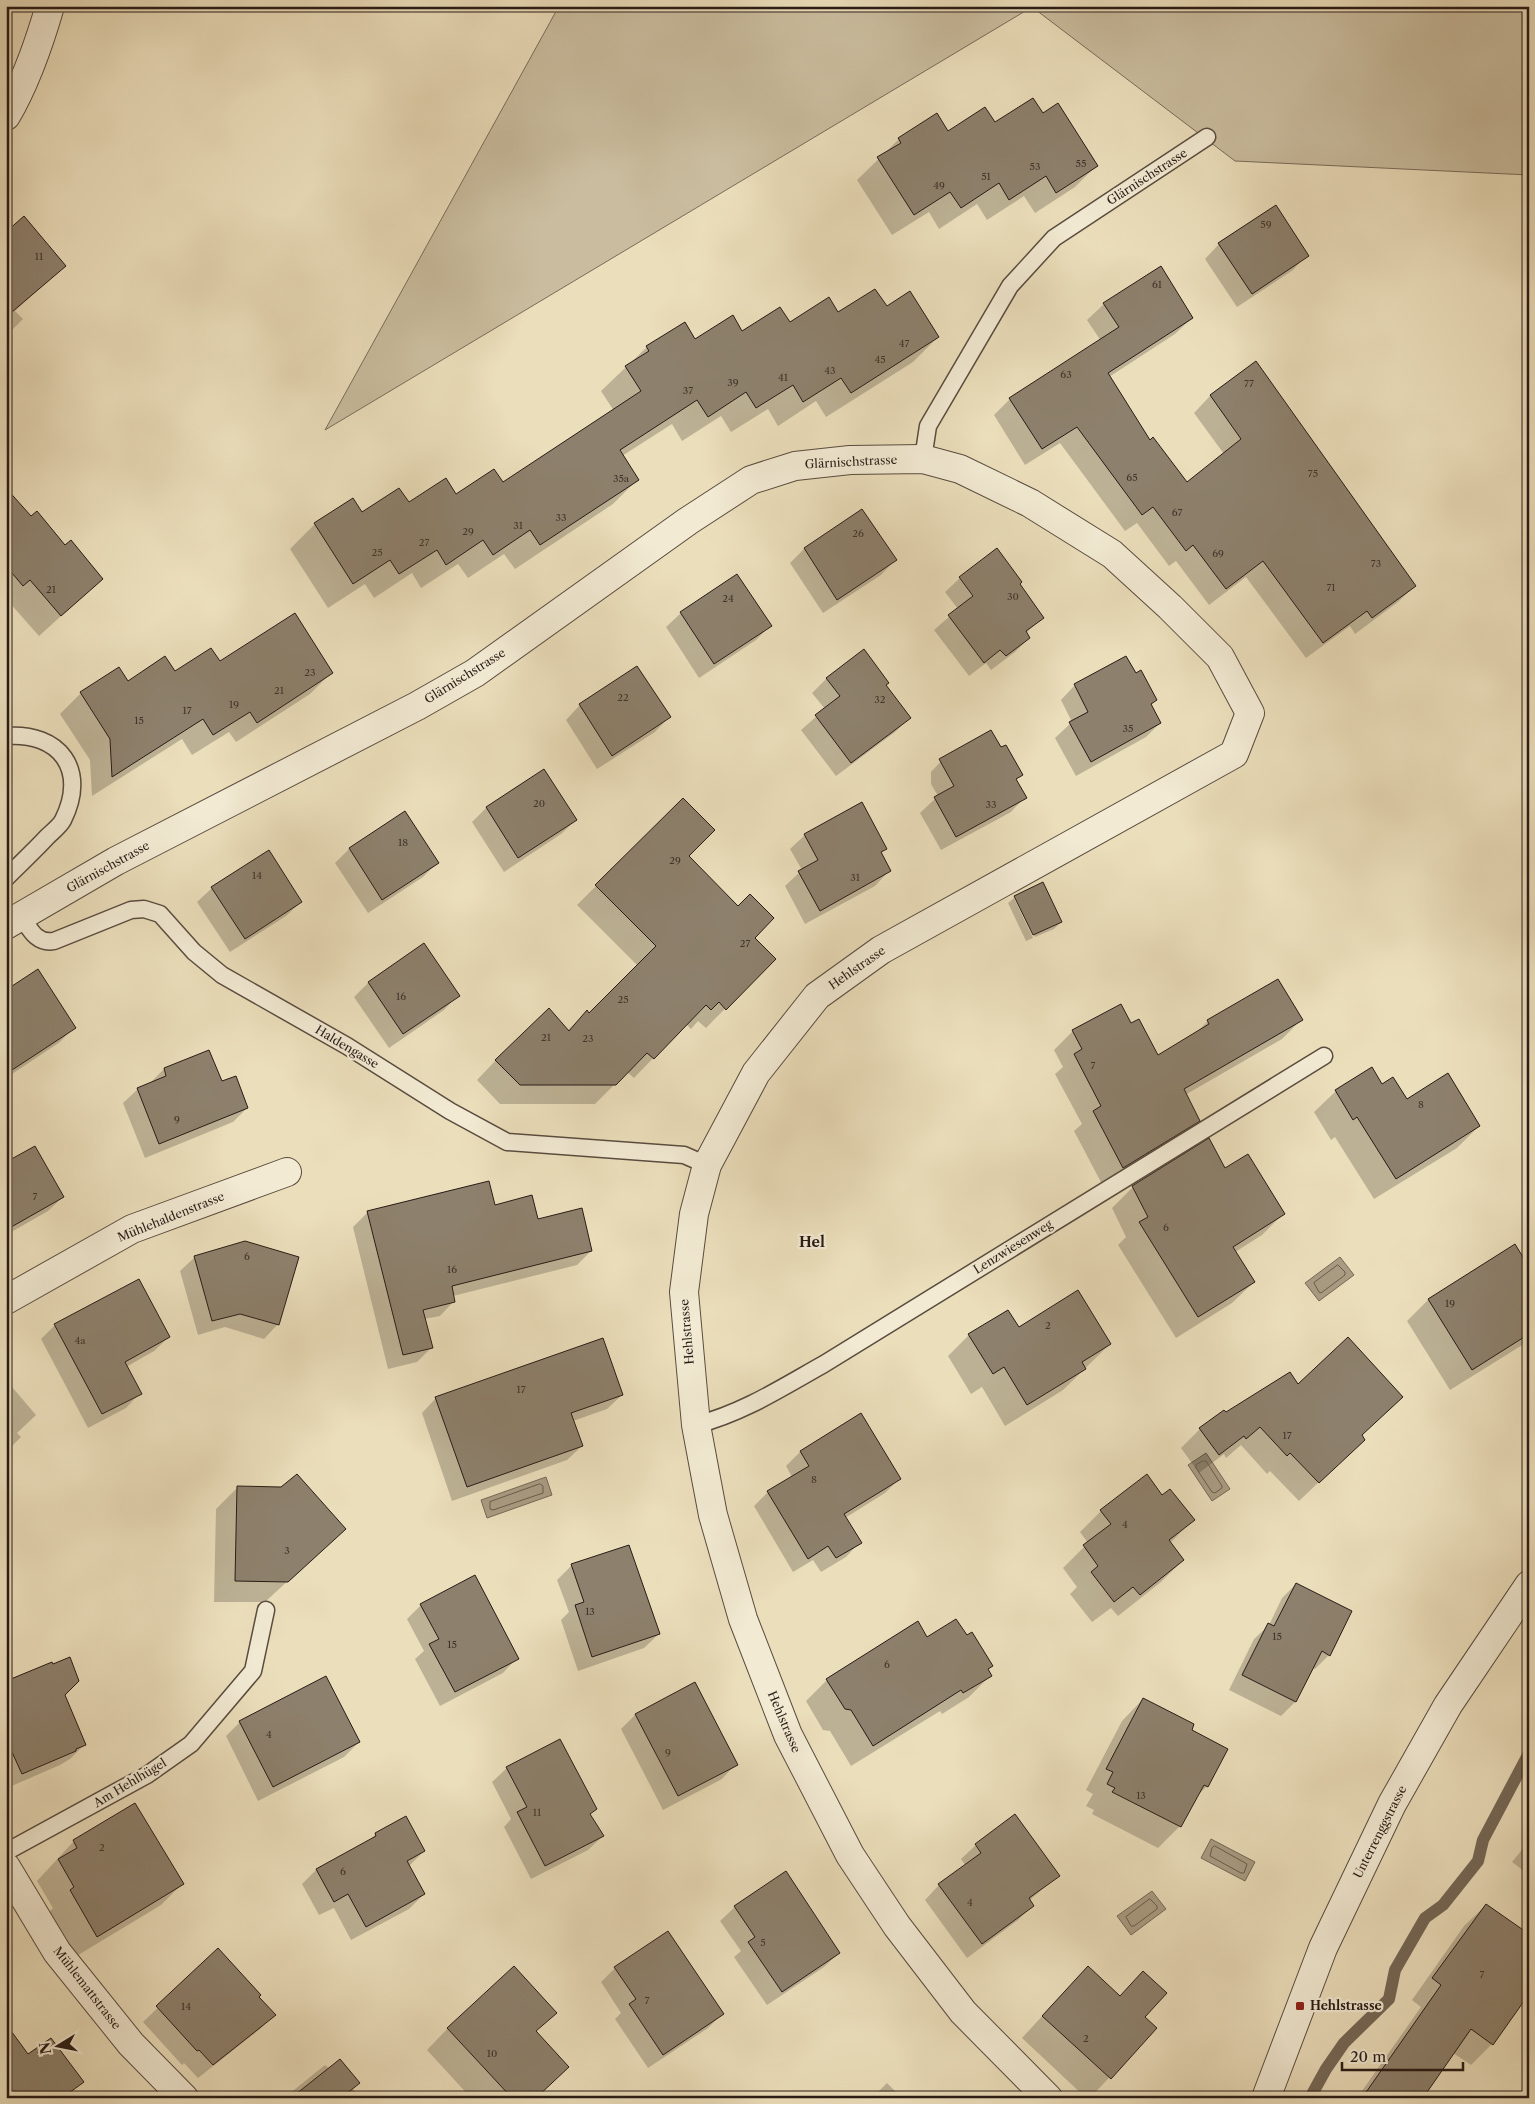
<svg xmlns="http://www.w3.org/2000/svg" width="1535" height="2104" viewBox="0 0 1535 2104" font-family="'Libre Caslon Text',serif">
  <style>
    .green { fill: #cabd9f; stroke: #796c5a }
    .water { fill: #a99c83; stroke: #756857 }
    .shadow { fill: #0003 }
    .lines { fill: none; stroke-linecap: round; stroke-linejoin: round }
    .shore { stroke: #685c4c; stroke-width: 1 }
    .stream { stroke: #756857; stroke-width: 12 }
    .building { fill: #8d806c; stroke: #281b16 }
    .service-casing { stroke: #594c3f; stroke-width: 19 }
    .minor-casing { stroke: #594c3f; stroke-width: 30 }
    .service { stroke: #f2ead3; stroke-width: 16 }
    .minor { stroke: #f2ead3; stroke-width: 28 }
    .poi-dot { fill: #8f2418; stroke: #f2ead3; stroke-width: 2 }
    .labels { text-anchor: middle; stroke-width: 4.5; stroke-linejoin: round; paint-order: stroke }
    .number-label { font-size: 10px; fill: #41342c }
    .street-label { font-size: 12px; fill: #281b16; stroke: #f2ead3 }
    .poi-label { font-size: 12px; font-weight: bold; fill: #281b16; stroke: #f2ead3; text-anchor: start }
    .neighbourhood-label { font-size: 14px; font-weight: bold; fill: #281b16; stroke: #f2ead3 }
  </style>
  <rect width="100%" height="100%" fill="#ebdebb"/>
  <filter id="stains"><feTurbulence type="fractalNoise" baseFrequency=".004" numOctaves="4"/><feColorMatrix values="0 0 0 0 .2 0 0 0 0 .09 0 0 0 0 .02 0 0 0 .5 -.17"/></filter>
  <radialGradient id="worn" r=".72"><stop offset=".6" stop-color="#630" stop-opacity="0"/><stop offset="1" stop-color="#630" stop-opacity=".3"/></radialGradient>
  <path class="green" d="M559 6H1529V175L1235 161 1032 7 325 430Z"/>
  <path class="water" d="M1340 1257 1354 1275 1319 1301 1305 1283Z
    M1206 1453 1230 1489 1212 1501 1188 1465Z
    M546 1477 552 1495 487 1518 481 1500Z
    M1211 1839 1255 1862 1245 1881 1201 1858Z
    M1152 1891 1166 1909 1131 1935 1117 1916Z"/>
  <path class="shadow" d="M1043 115 1096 166 1075 187 1035 213 1024 196 987 220 977 204 939 229 929 212 892 235 857 180 899 139 948 132Z
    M6 234 65 265 15 311 23 319 6 336Z
    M1219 244 1307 255 1293 270 1237 307 1205 259Z
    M1104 304 1192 318 1175 334 1109 377 1149 442 1186 484 1224 454 1194 413 1210 396 1256 363 1415 586 1398 602 1355 634 1350 626 1306 658 1246 577 1209 605 1176 561 1169 566 1137 523 1125 531 1060 443 1025 465 994 415 1010 399 1101 341 1087 320Z
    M886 308 938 337 913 362 826 417 816 401 778 426 768 409 731 432 721 416 682 441 672 424 622 456 638 479 613 504 515 569 504 554 468 578 458 564 421 588 412 573 374 598 365 584 328 608 290 549 315 524 353 500 362 514 456 495 502 484 614 411 601 391 647 347 695 341 838 314Z
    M6 490 31 518 102 579 39 636 8 601 6 603Z
    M862 511 895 560 881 575 823 613 790 563 804 549Z
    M960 578 1018 584 1042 618 1026 633 1029 638 1015 652 991 670 986 663 969 676 934 630 958 609 945 592Z
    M681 613 770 626 756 640 699 678 666 627Z
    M220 663 331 673 310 694 236 742 229 732 192 755 182 739 92 796 90 760 60 714 81 693Z
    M1135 675 1156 700 1150 706 1160 723 1146 737 1076 776 1055 738 1072 722 1061 700 1075 685Z
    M827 678 909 718 895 732 836 776 801 730 825 709 812 693Z
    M580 705 669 717 655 732 597 769 566 720Z
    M945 757 1021 775 1016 780 1025 797 1011 812 941 850 920 813 938 796 931 784V772Z
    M543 771 576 820 561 834 504 872 472 822 486 808Z
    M683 799 687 856 738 908 753 938 774 959 706 1028 698 1021 691 1029 686 1024 634 1078 627 1072 595 1104H500L477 1080 496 1060 567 1031 586 1012 588 1015 638 966 577 905Z
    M405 813 437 863 423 877 368 913 335 863 349 849Z
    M805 835 885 849 880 854 889 871 875 886 805 924 785 886 802 870 790 849Z
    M269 851 301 902 286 916 230 952 197 902 212 888Z
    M1015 897 1061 922 1054 929 1035 937 1017 898H1014Z
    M1014 898 1033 938 1026 941 1008 903Z
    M424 945 458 995 444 1010 389 1048 354 997 368 983Z
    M6 991 74 1027 60 1042 6 1078Z
    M1301 1020 1282 1039 1185 1095 1198 1120 1179 1140 1103 1186 1074 1131 1082 1124 1055 1074 1063 1067 1054 1050 1073 1031 1131 1025 1157 1057 1194 1035 1208 1021Z
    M209 1051 221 1083 247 1108 233 1122 145 1158 123 1103 138 1089 149 1084 164 1069Z
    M1371 1068 1382 1086 1406 1100 1479 1126 1457 1148 1374 1199 1335 1137 1331 1140 1314 1112 1336 1091Z
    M6 1164 63 1197 48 1211 6 1235Z
    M1224 1170 1283 1214 1262 1235 1235 1252 1254 1282 1232 1303 1176 1338 1118 1245 1126 1237 1112 1208 1133 1187Z
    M494 1206 537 1221 591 1251 577 1265 453 1296 454 1301 440 1316 424 1319 431 1348 417 1362 388 1369 353 1227 368 1212Z
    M1514 1246 1529 1269V1341L1450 1390 1407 1321 1428 1300Z
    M195 1257 278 1324 264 1339 225 1327 198 1335 180 1271Z
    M55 1325 169 1337 154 1351 126 1367 140 1393 126 1408 88 1428 41 1339Z
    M1018 1329 1110 1344 1063 1390 1005 1426 982 1387 971 1394 948 1356 969 1335Z
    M6 1380 36 1415 17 1433 21 1437 6 1452Z
    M622 1395 607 1409 573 1421 582 1446 567 1460 452 1501 422 1413 436 1398Z
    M1225 1414 1360 1436 1363 1440 1299 1501 1270 1471 1267 1474 1241 1445 1226 1458 1224 1454 1199 1473 1181 1448 1200 1429Z
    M861 1415 899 1479 885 1493 845 1518 860 1542 846 1557 821 1572 813 1560 793 1572 754 1506 768 1492 792 1477 786 1466 800 1452Z
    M237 1488 344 1529 265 1602H214L216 1509Z
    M1101 1511 1193 1520 1170 1543 1183 1560 1161 1582 1118 1616 1111 1608 1092 1622 1070 1594 1077 1587 1063 1568 1088 1543 1080 1532Z
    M572 1565 659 1634 644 1648 578 1671 561 1620 569 1612 557 1580Z
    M1296 1584 1329 1655 1315 1669 1312 1668 1295 1702 1281 1716 1229 1690 1254 1639 1269 1625 1282 1598Z
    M421 1605 517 1658 503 1673 440 1706 415 1659 424 1651 407 1619Z
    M966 1637 992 1666 987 1671 990 1676 969 1697 942 1714 940 1711 851 1766 830 1731 823 1730 806 1701 827 1680 927 1639Z
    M6 1682 64 1695 85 1744 70 1759 60 1765 7 1788Z
    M695 1684 736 1764 722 1779 663 1810 621 1729 635 1715Z
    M1143 1699 1190 1730 1226 1749 1207 1786 1195 1798 1180 1826 1158 1848 1092 1814 1094 1810 1086 1806 1093 1794 1086 1790 1122 1721Z
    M240 1722 359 1742 344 1757 258 1801 226 1736Z
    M507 1768 595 1809 589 1815 603 1836 588 1850 531 1879 504 1827 511 1819 492 1782Z
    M376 1834 424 1851 409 1866 424 1894 409 1909 351 1940 334 1908 319 1915 302 1884 316 1870 368 1842Z
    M74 1841 182 1884 161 1905 75 1957 49 1912 53 1908 37 1881Z
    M1529 1841V1875L1512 1862Z
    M976 1845 1058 1875 1029 1901 1033 1905 1018 1920 967 1958 925 1900 939 1885 966 1866 961 1859Z
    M1486 1905 1492 2044 1471 2065 1453 2053 1426 2091 1437 2098H1357L1421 2007 1412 2000 1464 1926Z
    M735 1907 839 1953 824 1967 767 2005 734 1957 741 1951 720 1921Z
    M218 1950 274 2015 260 2029 198 2078 184 2063 182 2065 143 2022Z
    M615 1968 722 2014 708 2028 648 2068 615 2019 621 2013 601 1982Z
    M1067 1989 1143 2017 1156 2028 1090 2098H1086L1022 2038Z
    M555 2012 535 2032 536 2098H471L427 2050 448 2028Z
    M325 2065 352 2088 360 2098H284Z
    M887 2083 902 2098H872Z"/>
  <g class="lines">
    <path class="shore" d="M1338 1265 1345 1272V1275L1321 1293 1319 1292 1314 1283Z
      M1203 1461H1206L1222 1486V1488L1215 1493 1212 1492 1196 1468V1465Z
      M540 1484 543 1486V1493L493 1510 490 1509V1502Z
      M1215 1846 1247 1864 1244 1873H1241L1210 1856 1212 1848Z
      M1150 1899 1157 1906V1909L1134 1926H1131L1126 1917Z"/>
    <path class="stream" d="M1310 2098 1326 2069 1344 2043 1389 1999 1395 1970 1425 1918 1443 1905 1478 1861 1483 1840 1529 1753"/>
  </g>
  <path class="building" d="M1033 98 1043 113 1058 103 1098 166 1056 193 1046 176 1009 200 999 183 961 208 950 192 914 215 877 157 901 143 898 138 937 113 948 131 985 107 995 122Z
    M1276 205 1309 256 1252 294 1218 243Z
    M24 216 66 266 6 317V232Z
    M1161 266 1193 318 1108 373 1150 440 1153 437 1187 482 1241 439 1210 395 1256 361 1416 586 1372 618 1367 611 1323 643 1263 561 1226 589 1193 545 1186 551 1153 507 1142 515 1077 427 1042 449 1009 398 1119 327 1103 303Z
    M875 289 887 306 910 291 939 337 851 393 841 378 803 402 793 385 756 408 746 392 708 417 697 400 620 450 639 480 540 545 530 530 493 555 483 540 446 565 437 550 399 574 390 560 353 584 314 523 353 498 362 512 399 488 409 502 446 478 456 494 494 469 503 482 641 391 625 366 649 351 646 346 685 322 695 339 733 315 742 331 780 307 790 322 829 297 838 312Z
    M6 488 31 516 37 511 65 545 71 540 103 579 61 616 30 580 23 586 6 566Z
    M862 509 897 560 837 600 804 548Z
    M997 548 1022 582 1020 584 1044 618 1026 631 1030 638 1006 656 1000 650 984 663 948 615 973 596 959 577Z
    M737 574 772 626 714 664 680 612Z
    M295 613 333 673 257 723 250 712 213 735 203 719 112 777 110 739 80 692 119 667 128 681 165 656 175 671 211 648 220 661Z
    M864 649 889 683 886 685 911 718 851 763 815 715 840 696 826 678Z
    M1126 656 1136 673 1141 670 1157 700 1151 704 1161 723 1091 762 1069 722 1088 712 1074 684Z
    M637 666 671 717 612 756 579 704Z
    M991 730 1001 747 1006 745 1023 775 1016 779 1027 798 956 837 934 797 954 786 939 759Z
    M544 769 577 820 518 858 486 807Z
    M683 798 715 830 689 856 738 906 750 894 774 918 755 938 776 959 726 1010 719 1002 711 1010 706 1005 654 1059 647 1053 616 1085H520L495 1060 549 1008 569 1031 587 1010 589 1013 656 946 595 885Z
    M862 802 887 849 881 852 891 871 820 911 798 871 818 860 804 834Z
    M405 811 439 863 382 900 349 848Z
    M269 850 302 902 245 939 211 887Z
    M1043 882 1062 922 1033 935 1014 896Z
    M424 943 460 996 403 1034 368 982Z
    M38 969 76 1028 6 1074V990Z
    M1278 979 1303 1020 1184 1089 1200 1121 1123 1168 1093 1111 1101 1106 1074 1054 1082 1049 1072 1030 1121 1004 1131 1023 1139 1019 1158 1055 1209 1024 1207 1020Z
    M209 1050 222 1081 236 1076 248 1108 159 1144 137 1088 166 1076 164 1068Z
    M1372 1067 1382 1084 1393 1077 1407 1099 1448 1073 1480 1126 1396 1179 1357 1117 1353 1120 1335 1090Z
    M1209 1138 1225 1168 1248 1154 1285 1214 1233 1247 1255 1282 1198 1317 1139 1222 1148 1217 1132 1186Z
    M35 1146 64 1197 6 1230V1162Z
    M489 1181 495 1205 532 1195 538 1219 582 1208 592 1251 452 1286 455 1302 423 1310 433 1348 403 1355 367 1211Z
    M245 1241 299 1257 279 1325 240 1314 212 1321 194 1256Z
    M1515 1244 1529 1267V1334L1472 1370 1428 1299Z
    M139 1279 170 1337 125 1362 142 1394 102 1414 54 1324Z
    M1078 1290 1111 1344 1082 1362 1086 1369 1027 1405 1004 1367 993 1374 968 1334 1008 1310 1019 1327Z
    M1348 1337 1403 1397 1362 1435 1365 1440 1319 1483 1290 1453 1287 1456 1260 1427 1246 1439 1244 1436 1219 1455 1199 1428 1224 1410 1226 1412 1290 1372 1298 1384Z
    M603 1338 623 1395 571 1413 583 1446 467 1487 435 1397Z
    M861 1413 901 1479 844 1514 862 1543 836 1558 828 1546 808 1559 767 1491 809 1466 800 1451Z
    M297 1474 346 1529 288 1582 235 1581 237 1486 281 1487Z
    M1147 1474 1162 1495 1170 1489 1195 1520 1169 1540 1184 1560 1140 1595 1133 1587 1114 1602 1091 1572 1098 1566 1083 1545 1111 1524 1100 1510Z
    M629 1545 660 1634 592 1657 575 1605 584 1602 571 1564Z
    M475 1575 519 1659 455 1692 429 1644 439 1639 420 1604Z
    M1296 1583 1352 1611 1330 1656 1322 1651 1296 1702 1242 1675 1268 1623 1274 1626Z
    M956 1619 967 1635 972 1632 993 1666 988 1669 992 1676 963 1693 961 1690 873 1746 851 1710 845 1709 826 1679 918 1621 927 1637Z
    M70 1657 79 1681 65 1695 86 1745 76 1749V1751L22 1774 6 1739V1681L52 1662 53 1664Z
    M326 1676 360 1742 273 1787 239 1721Z
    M695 1682 738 1765 678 1796 635 1714Z
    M1143 1698 1194 1724 1192 1730 1228 1749 1208 1787 1204 1785 1181 1827 1112 1792 1115 1788 1107 1784 1113 1772 1106 1769Z
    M560 1739 597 1809 590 1814 604 1836 545 1866 517 1812 527 1807 506 1767Z
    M135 1803 184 1884 97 1937 70 1890 74 1887 58 1859 77 1848 73 1840Z
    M1015 1814 1060 1876 1029 1898 1034 1906 982 1944 938 1884 981 1853 975 1844Z
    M406 1816 425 1851 407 1861 425 1894 366 1927 348 1894 334 1902 316 1869 376 1836 375 1833Z
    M786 1871 840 1953 782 1992 748 1942 755 1937 734 1906Z
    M1486 1904 1529 1934V1994L1493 2045 1471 2029 1423 2098H1362L1441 1985 1432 1978Z
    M668 1931 724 2014 663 2055 629 2004 636 1999 614 1967Z
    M218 1948 261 1995 259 1997 276 2015 213 2065 199 2050 197 2051 156 2006Z
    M514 1966 557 2013 536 2031 569 2067 536 2098H512L447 2028Z
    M1088 1966 1120 1996 1143 1971 1167 1993 1145 2017 1157 2028 1111 2079 1042 2016Z
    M6 2024 28 2054 51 2038 84 2082 62 2098H6Z
    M340 2059 360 2083 341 2098H291Z"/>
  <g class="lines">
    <g class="service-casing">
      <path id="service" d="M923 459 928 426 1010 286 1054 238 1207 137
        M6 736C60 732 88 770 63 820 60 826 52 832 47 837 34 851 20 864 6 878
        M21 916C30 929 36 944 54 941L131 910 144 909 160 914 194 952 222 975 347 1046 450 1111 507 1142 684 1155 707 1165
        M696 1425C743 1413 783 1387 824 1364L1324 1056
        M6 1852 147 1775 191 1744 253 1671 266 1610"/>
    </g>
    <g class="minor-casing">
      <path id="minor" d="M6 116C26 82 39 44 50 6
        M6 925 116 861 417 706 475 673 688 521 751 480 795 466 850 460 923 459 960 469 1030 503 1112 554 1170 607 1220 657 1250 713 1234 754 881 950 817 996 756 1073 707 1165 694 1214 684 1292 696 1425 705 1473 713 1515 743 1619 788 1735 850 1855 897 1926 963 2012 1048 2098
        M6 1300 132 1229 287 1172
        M6 1867 57 1952 131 2044 184 2098
        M1266 2098 1323 1948 1392 1804 1448 1705 1529 1585"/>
    </g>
    <use href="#service" class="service"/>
    <use href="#minor" class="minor"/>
  </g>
  <rect class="poi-dot" x="1295" y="2001" width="10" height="10" rx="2.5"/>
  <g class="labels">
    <g class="number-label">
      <text x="1081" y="167">55</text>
      <text x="1035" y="170">53</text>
      <text x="986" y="180">51</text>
      <text x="939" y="189">49</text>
      <text x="1266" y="228">59</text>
      <text x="39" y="260">11</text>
      <text x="1157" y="288">61</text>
      <text x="904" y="347">47</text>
      <text x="880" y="363">45</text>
      <text x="830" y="374">43</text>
      <text x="1066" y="378">63</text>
      <text x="783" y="381">41</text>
      <text x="733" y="386">39</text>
      <text x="1249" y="387">77</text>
      <text x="688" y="394">37</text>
      <text x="1313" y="477">75</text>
      <text x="1132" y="481">65</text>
      <text x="621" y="482">35a</text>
      <text x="1177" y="516">67</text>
      <text x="561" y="521">33</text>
      <text x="518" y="529">31</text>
      <text x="468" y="535">29</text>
      <text x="858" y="537">26</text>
      <text x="424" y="546">27</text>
      <text x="377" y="556">25</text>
      <text x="1218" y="557">69</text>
      <text x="1376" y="567">73</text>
      <text x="1331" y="591">71</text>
      <text x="51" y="593">21</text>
      <text x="1013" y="600">30</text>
      <text x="728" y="602">24</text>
      <text x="310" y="676">23</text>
      <text x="279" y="694">21</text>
      <text x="623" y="701">22</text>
      <text x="880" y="703">32</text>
      <text x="234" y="708">19</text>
      <text x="187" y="714">17</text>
      <text x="139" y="724">15</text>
      <text x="1128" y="732">35</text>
      <text x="539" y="807">20</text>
      <text x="991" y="808">33</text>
      <text x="403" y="846">18</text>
      <text x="675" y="864">29</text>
      <text x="257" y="879">14</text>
      <text x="855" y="881">31</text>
      <text x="745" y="947">27</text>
      <text x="401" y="1000">16</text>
      <text x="623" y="1003">25</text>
      <text x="546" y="1041">21</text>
      <text x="588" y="1042">23</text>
      <text x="1093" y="1069">7</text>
      <text x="1421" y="1108">8</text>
      <text x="177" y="1123">9</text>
      <text x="35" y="1200">7</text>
      <text x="1166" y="1231">6</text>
      <text x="247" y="1260">6</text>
      <text x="452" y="1273">16</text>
      <text x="1450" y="1307">19</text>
      <text x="1048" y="1329">2</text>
      <text x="80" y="1344">4a</text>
      <text x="521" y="1393">17</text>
      <text x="1287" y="1439">17</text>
      <text x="814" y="1483">8</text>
      <text x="1125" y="1528">4</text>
      <text x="287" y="1554">3</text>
      <text x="590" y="1615">13</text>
      <text x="1277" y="1640">15</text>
      <text x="452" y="1648">15</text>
      <text x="887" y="1668">6</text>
      <text x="269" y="1738">4</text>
      <text x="668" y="1756">9</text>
      <text x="1141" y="1799">13</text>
      <text x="537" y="1816">11</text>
      <text x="102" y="1851">2</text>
      <text x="343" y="1875">6</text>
      <text x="970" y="1906">4</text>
      <text x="763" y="1946">5</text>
      <text x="1482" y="1978">7</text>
      <text x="647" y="2004">7</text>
      <text x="186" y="2010">14</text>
      <text x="1086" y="2042">2</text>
      <text x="492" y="2057">10</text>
    </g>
    <g class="street-label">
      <text transform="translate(1147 177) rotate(-33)" y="4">Glärnischstrasse</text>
      <text transform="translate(851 462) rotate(-3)" y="4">Glärnischstrasse</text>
      <text transform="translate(465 676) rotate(-32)" y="4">Glärnischstrasse</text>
      <text transform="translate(108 867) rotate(-29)" y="4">Glärnischstrasse</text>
      <text transform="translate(857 968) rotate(-35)" y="4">Hehlstrasse</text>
      <text transform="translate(347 1047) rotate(31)" y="4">Haldengasse</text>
      <text transform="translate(171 1217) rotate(-22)" y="4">Mühlehaldenstrasse</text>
      <text transform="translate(1013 1247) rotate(-32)" y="4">Lenzwiesenweg</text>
      <text transform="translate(687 1332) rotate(-95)" y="4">Hehlstrasse</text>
      <text transform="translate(784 1722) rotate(67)" y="4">Hehlstrasse</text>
      <text transform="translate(130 1783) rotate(-31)" y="4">Am Hehlhügel</text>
      <text transform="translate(1380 1832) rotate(-63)" y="4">Unterrenggstrasse</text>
      <text transform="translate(87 1988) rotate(52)" y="4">Mühlemattstrasse</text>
    </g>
    <g class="poi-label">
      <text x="1310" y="2010">Hehlstrasse</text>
    </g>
    <g class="neighbourhood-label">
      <text x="812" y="1247">Hel</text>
    </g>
  </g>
  <rect width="1535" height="2104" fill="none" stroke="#ebdebb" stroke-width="25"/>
  <rect x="8" y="8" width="1520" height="2089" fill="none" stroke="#281b16" stroke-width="2.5"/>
  <rect x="12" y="12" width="1510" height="2079" fill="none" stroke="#281b16"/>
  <g transform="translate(58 2046) rotate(260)" stroke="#f2ead3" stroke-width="4" paint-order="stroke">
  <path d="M0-4L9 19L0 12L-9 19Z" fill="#281b16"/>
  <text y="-8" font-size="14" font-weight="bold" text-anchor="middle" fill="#281b16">N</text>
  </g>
  <path d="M1342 2062v8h121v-8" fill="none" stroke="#281b16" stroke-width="2.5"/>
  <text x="1350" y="2062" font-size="15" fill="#281b16" stroke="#f2ead3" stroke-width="4" paint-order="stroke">20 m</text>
  <rect width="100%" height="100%" filter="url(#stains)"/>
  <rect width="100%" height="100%" fill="url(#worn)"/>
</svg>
